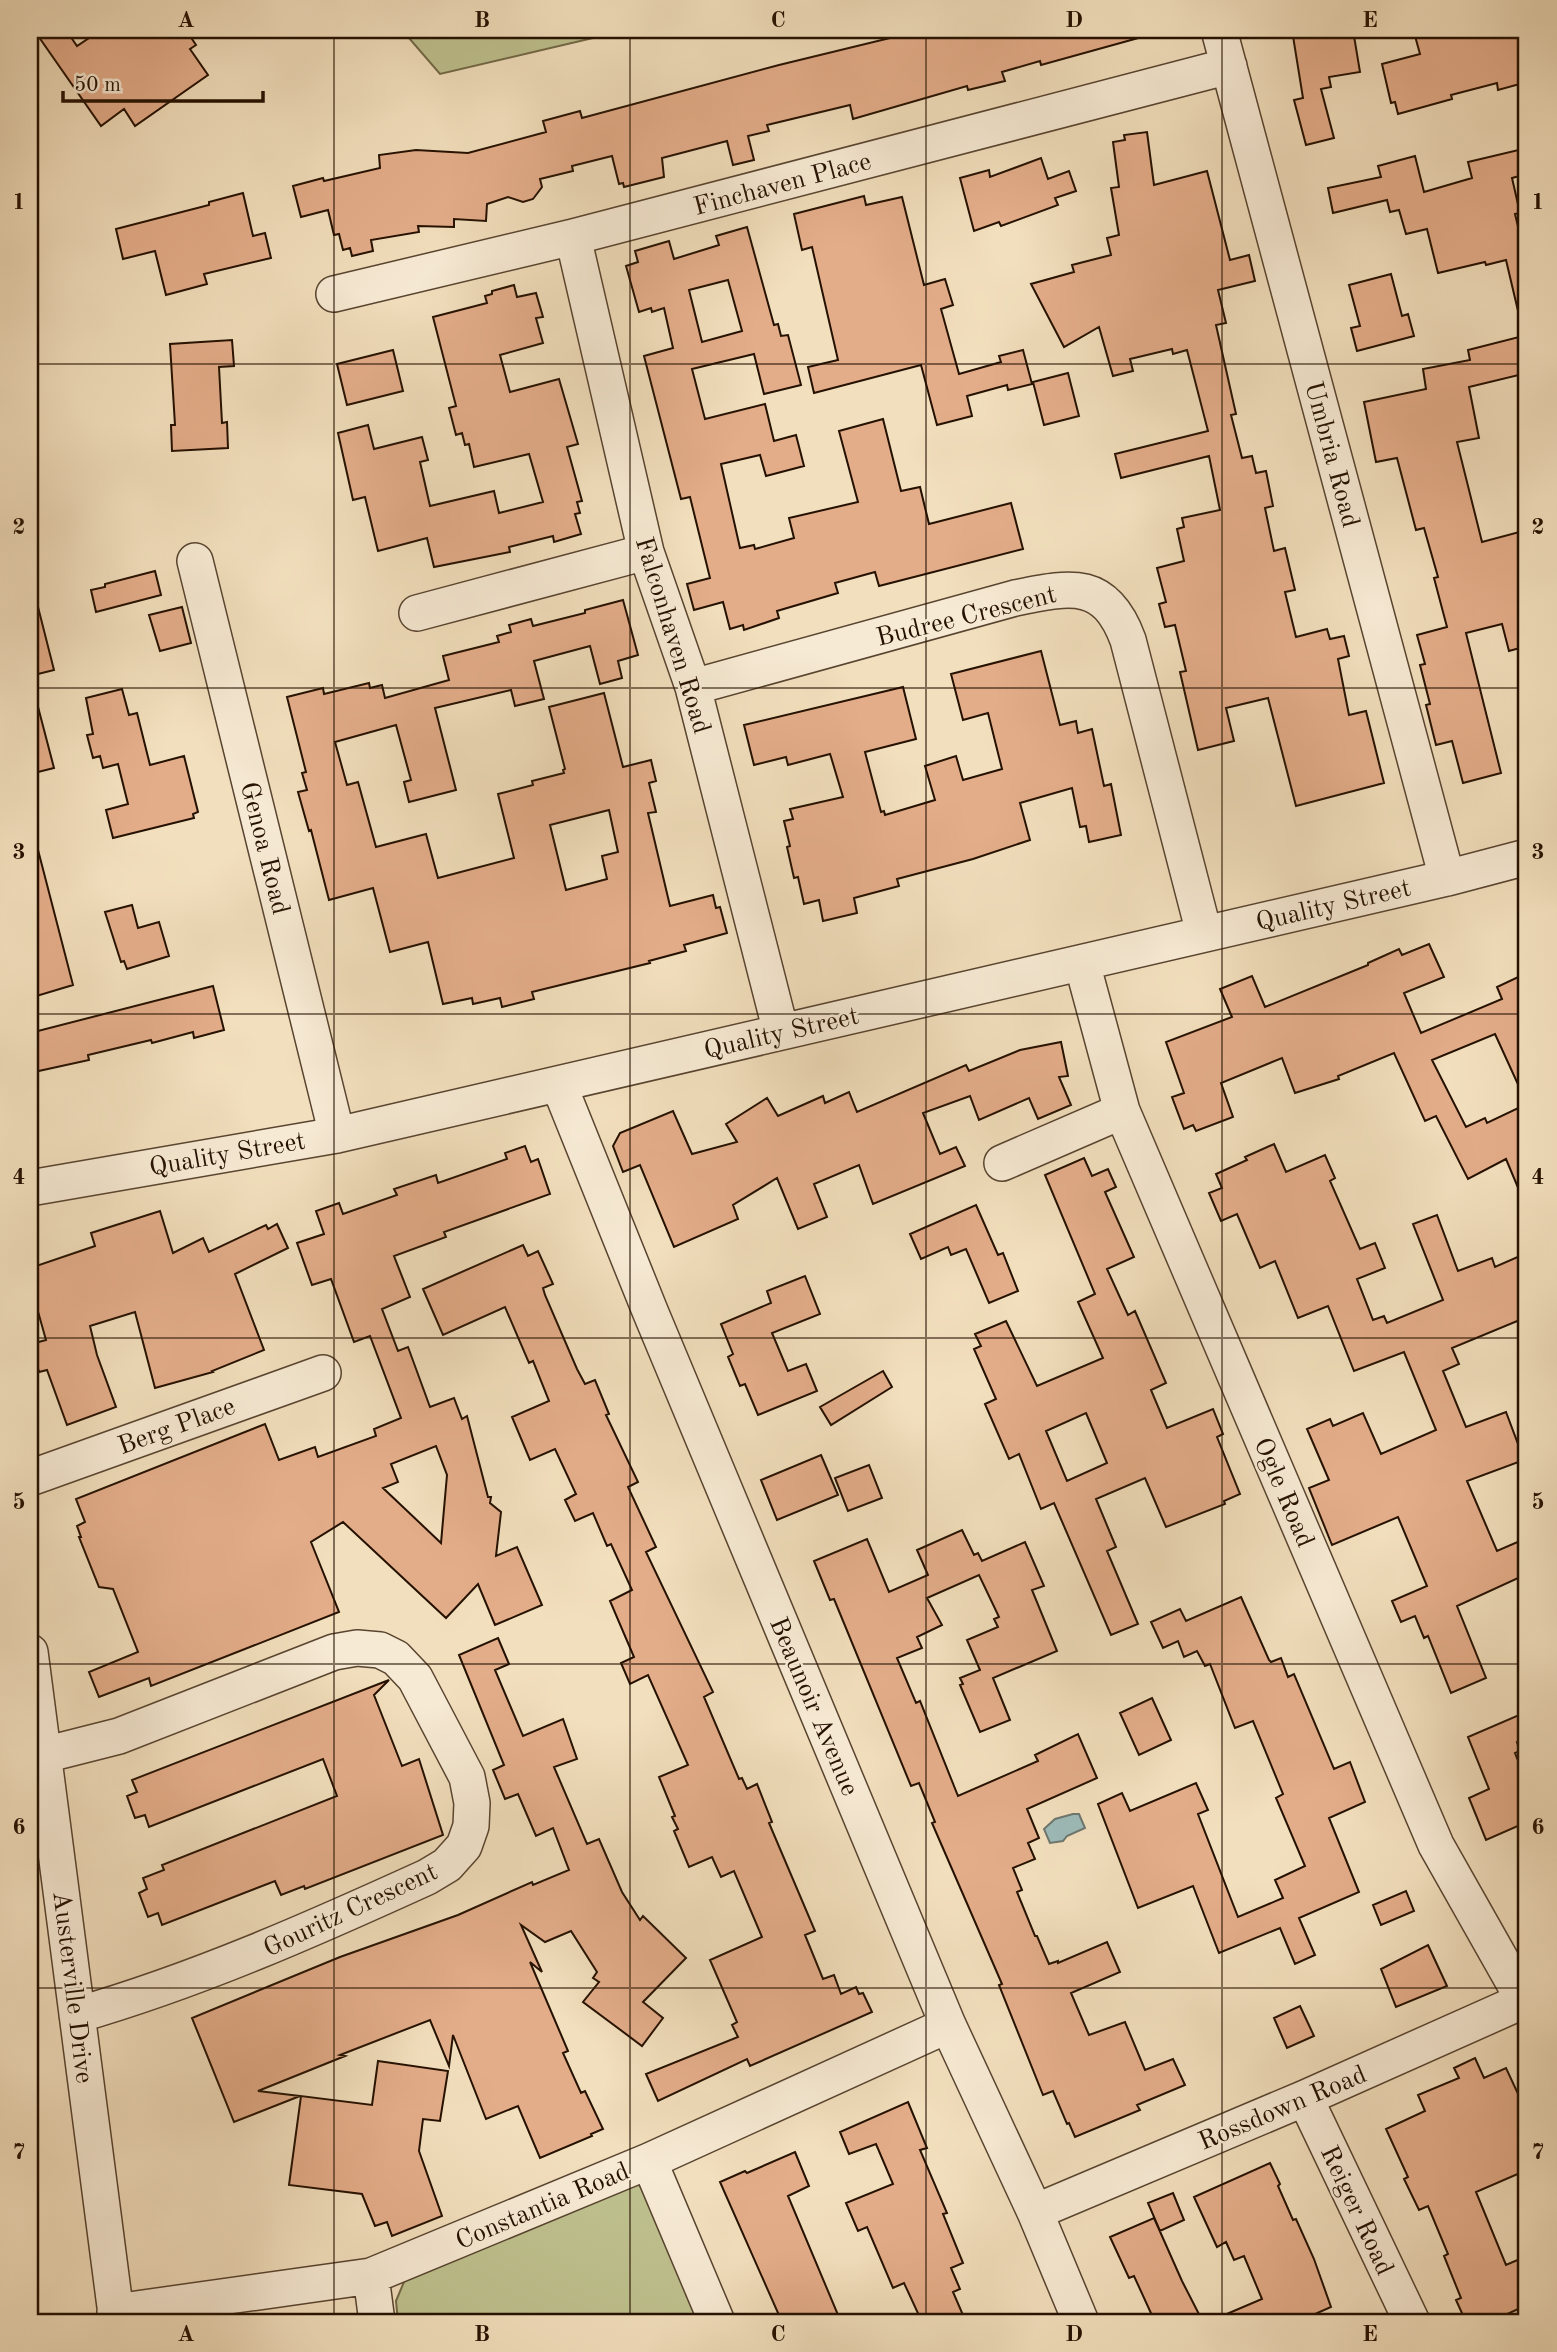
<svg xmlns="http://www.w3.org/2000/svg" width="1557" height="2352" viewBox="0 0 1557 2352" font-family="'Old Standard TT',serif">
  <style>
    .green { fill: #bec18e; stroke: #726948; stroke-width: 2 }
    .water { fill: #9dbbb9; stroke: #6d776f; stroke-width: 2 }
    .building { fill: #e4ad8a; stroke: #251101; stroke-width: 2; fill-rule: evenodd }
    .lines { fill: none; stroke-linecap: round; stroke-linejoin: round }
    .minor-casing { stroke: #584430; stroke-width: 38 }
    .minor { stroke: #f7ead4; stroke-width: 35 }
    .grid { fill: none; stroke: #251101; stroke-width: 2; stroke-opacity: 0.55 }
    .labels { text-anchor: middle; stroke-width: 5; stroke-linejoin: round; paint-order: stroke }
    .street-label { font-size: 26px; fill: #251101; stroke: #f7ead4 }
    .neatline { fill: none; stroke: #251101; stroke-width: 2.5 }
    .grid-label { font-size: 23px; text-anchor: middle; font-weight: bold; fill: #251101 }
  </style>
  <rect width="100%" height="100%" fill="#f2dfbd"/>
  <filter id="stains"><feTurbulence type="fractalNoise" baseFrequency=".00286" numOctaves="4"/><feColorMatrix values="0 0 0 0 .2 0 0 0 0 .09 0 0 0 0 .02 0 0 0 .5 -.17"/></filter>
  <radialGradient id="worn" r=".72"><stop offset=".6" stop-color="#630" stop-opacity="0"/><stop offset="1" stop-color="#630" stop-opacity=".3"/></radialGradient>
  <path class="green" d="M402 30H627L440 74Z
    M631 2179 651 2195 705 2322H398L396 2301 406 2277Z"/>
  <path class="water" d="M1073 1814H1079L1085 1828 1067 1836 1063 1841 1050 1843 1044 1829 1055 1819Z"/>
  <path class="building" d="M34 30H66L77 46 101 30H186L196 45 190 49 208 75 135 126 124 109 101 126Z
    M888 30H1141L1142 37 1041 65 1040 61 1002 72 1005 81 968 90 967 86 853 119 850 105 767 125 769 131 748 136 754 160 733 165 727 141 662 158 664 177 624 187 623 183 619 184 612 156 572 166 573 171 540 179 542 187 533 199 523 202 508 197 487 204 486 221 454 219V227L418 226 419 232 371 240 373 251 352 256 350 248 343 250 339 234 334 235 328 210 301 217 293 186 323 178 324 181 380 168 379 155 416 150 468 153 546 132 543 121 580 111 582 118 779 65 890 38Z
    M1292 30H1353L1360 72 1329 77 1331 87 1321 89 1334 138 1306 145 1294 100 1303 98Z
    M1437 30H1516L1527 71V82L1498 90 1497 83 1451 95 1452 99 1398 114 1395 102 1391 103 1382 64 1420 54 1415 36Z
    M1147 132 1154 185 1207 171 1230 260 1249 255 1255 281 1218 290 1226 323 1216 325 1236 414 1231 415 1242 458 1252 456 1256 473 1266 471 1273 506 1265 508 1274 551 1285 548 1295 590 1285 592 1296 637 1327 629 1330 639 1344 636 1349 656 1338 659 1349 715 1366 711 1384 783 1296 806 1268 698 1226 708 1234 741 1198 750 1180 672 1186 671 1175 625 1165 627 1159 604 1166 602 1157 568 1184 561 1177 529 1184 527 1182 518 1220 510 1209 456 1121 478 1115 454 1208 431 1187 350 1173 354 1172 349 1130 359 1133 371 1113 376 1099 327 1064 347 1031 284 1074 272 1072 265 1111 255 1107 238 1119 235 1111 188 1119 187 1113 142 1125 140 1124 135Z
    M1527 148V174L1512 178 1520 213 1515 214 1527 263V315H1519L1506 260 1486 265 1485 262 1438 273 1427 229 1406 234 1399 210 1390 212 1387 200 1333 213 1328 188 1381 177 1378 166 1415 156 1424 192 1472 178 1468 162Z
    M1041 158 1048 179 1069 171 1076 191 1055 198 1058 205 1001 226 999 222 974 231 960 178 989 170 990 177Z
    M243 193 253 236 265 233 271 258 204 274 207 284 166 295 155 251 123 259 116 229 209 205V202Z
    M864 196 866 205 902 197 924 285 945 279 953 305 941 309 959 374 1001 362 999 356 1023 350 1032 384 1008 390 1007 385 967 396 972 416 937 425 921 365 814 393 808 367 838 360 812 247 802 250 794 214Z
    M747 227 774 325 778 324 781 336 788 335 801 385 764 394 754 354 692 369 705 419 765 404 774 441 796 435 804 466 766 476 760 455 721 464 740 548 754 545 755 549 794 538 789 518 858 502 839 431 883 419 901 491 920 487 929 524 1011 503 1023 549 879 586 875 572 835 583 838 593 777 611 779 618 744 630 743 625 730 629 723 602 694 610 687 584 710 578 690 497 681 499 644 356 673 348 664 308 652 312 651 308 639 312 626 266 638 262 635 251 669 241 674 259 719 245 716 236ZM728 280 742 331 702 342 689 290Z
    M1391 274 1402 316 1408 314 1414 336 1357 351 1351 328 1360 326 1349 285Z
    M514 285 517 297 536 293 543 317 536 318 543 343 500 355 510 392 559 379 578 444 567 447 582 501 577 502 580 513 575 514 581 534 554 542 553 536 509 547 510 552 434 567 427 538 378 551 365 497 353 500 338 433 368 425 374 449 422 437 428 460 420 462 430 506 494 491 499 513 543 502 529 454 474 467 469 444 465 445 462 433 456 435 449 408 456 406 433 317 487 303 485 296 492 294V291Z
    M1527 335V373L1469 387 1479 438 1457 442 1482 542 1527 530V577L1519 579 1527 612V646L1509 651 1502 624 1466 633 1501 773 1463 783 1452 741 1436 745 1426 705 1430 704 1420 665 1425 664 1417 635 1447 627 1434 578 1438 577 1424 528 1416 530 1397 458 1376 462 1364 402 1426 389 1423 369 1470 360 1468 350Z
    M232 340 234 366 219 367 222 423 227 422 228 448 172 451 171 425H175L170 344Z
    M393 350 403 391 347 405 337 364Z
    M1068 373 1079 416 1044 425 1033 382Z
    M155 571 161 595 96 612 91 590 105 587V584Z
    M623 600 638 655 618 661 622 678 600 684 590 646 534 661 544 699 515 706 511 690 435 708 456 790 409 802 404 782 411 780 396 725 335 742 347 785 358 782 376 847 426 834 438 878 514 858 498 794 533 785 532 781 564 773 563 770 565 769 549 707 604 693 623 767 651 760 656 781 649 783 656 812 648 813 670 906 713 895 716 908 720 907 727 933 684 945 686 951 649 961 650 963 532 992 534 999 502 1007 500 998 473 1004 472 998 443 1004 428 942 390 952 373 888 329 900 311 830 309 831 298 792 307 790 302 773 306 772 287 697 323 688 324 694 369 683 370 688 382 685 385 698 449 680 443 656 499 642 497 636 511 632 509 625 531 619 533 626 585 613V610ZM609 810 618 852 602 856 607 879 566 890 550 825Z
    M37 603 54 670 30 676V604Z
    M182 607 191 643 160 651 149 615Z
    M1041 651 1060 725 1076 721 1078 733 1092 729 1104 786 1111 784 1121 835 1089 842 1086 826 1080 827 1072 788 1020 803 1030 840 973 859 897 879 899 886 854 898 857 913 823 921 819 900 804 904 798 877 794 878 787 847 790 846 784 821 793 819 790 809 843 797 831 757 830 754 788 765 786 757 754 765 744 725 903 687 916 739 865 752 881 812 884 811 885 815 935 800 925 766 956 756 963 780 1002 769 988 713 963 720 951 674Z
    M122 689 129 715 137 713 150 765 184 756 198 812 193 814 194 818 113 838 106 810 128 804 118 764 103 768 100 756 93 758 87 735 93 734 86 698Z
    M37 703 54 768 30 774V704Z
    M37 846 73 985 30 998V957L37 955 30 928V847Z
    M132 905 138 928 159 922 169 956 127 969 124 961 121 962 105 912Z
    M1429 944 1444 977 1404 993 1421 1033 1502 999 1497 987 1527 973V1209L1506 1159 1468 1179 1436 1116 1425 1121 1394 1053 1338 1076 1339 1079 1295 1093 1282 1058 1221 1083 1233 1117 1196 1131 1193 1125 1184 1129 1172 1097 1184 1093 1166 1042 1232 1017 1220 989 1252 976 1265 1007 1368 965V963L1399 949 1402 955ZM1495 1034 1527 1104 1487 1123 1485 1118 1466 1127 1432 1060Z
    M213 986 224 1030 194 1038 193 1032 152 1043 151 1040 88 1055 89 1060 34 1072 30 1055V1033Z
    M1061 1042 1068 1076 1059 1077 1071 1105 1038 1119 1029 1098 979 1120 970 1096 923 1113 940 1154 956 1147 965 1166 873 1204 859 1165 814 1184 827 1217 798 1229 777 1178 733 1205 738 1219 674 1247 640 1165 623 1172 613 1146 620 1133 673 1111 692 1154 737 1142 726 1124 767 1098 778 1116 823 1096 825 1103 849 1092 857 1112 966 1065 969 1071 1020 1050Z
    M1274 1144 1286 1172 1325 1155 1335 1178 1330 1181 1360 1249 1375 1243 1385 1268 1357 1279 1373 1320 1384 1316 1387 1323 1443 1300 1413 1224 1437 1215 1458 1271 1492 1258 1495 1267 1527 1253V1317L1452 1348 1459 1364 1443 1371 1466 1427 1506 1412 1524 1460 1467 1481 1497 1551 1527 1538V1574L1457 1606 1486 1678 1451 1693 1428 1636 1424 1638 1415 1616 1401 1622 1392 1601 1427 1586 1398 1517 1332 1545 1309 1488 1329 1480 1307 1429 1330 1419 1333 1426 1363 1413 1381 1454 1436 1430 1404 1352 1354 1371 1328 1306 1298 1318 1275 1261 1260 1268 1237 1214 1221 1221 1209 1193 1222 1188 1216 1174 1247 1160 1245 1157Z
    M525 1146 531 1162 538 1159 550 1194 444 1232 446 1237 394 1256 410 1297 382 1309 398 1351 408 1347 430 1407 454 1398 462 1419 467 1416 488 1497H491L490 1503 501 1512 496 1556 517 1547 542 1605 495 1625 478 1584 446 1618 343 1522 311 1542 339 1612 151 1686 149 1678 99 1697 89 1672 138 1652 113 1589 99 1587 79 1537H81L77 1526 85 1522 76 1499 265 1424 279 1460 315 1447 318 1457 376 1436 374 1429 401 1418 370 1336 354 1342 331 1279 312 1285 297 1243 324 1234 316 1211 339 1203 343 1214 397 1195 394 1189 436 1175 438 1183 507 1159 505 1153ZM436 1446 447 1475 441 1543 383 1488 398 1482 391 1464Z
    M1084 1158 1092 1176 1108 1169 1116 1187 1105 1192 1134 1257 1107 1269 1128 1315 1135 1311 1166 1383 1151 1390 1167 1428 1213 1409 1223 1434 1217 1437 1240 1494 1224 1501 1225 1504 1166 1527 1145 1478 1096 1499 1116 1547 1107 1551 1138 1624 1111 1635 1054 1503 1041 1509 1019 1454 1009 1459 985 1404 996 1399 974 1349 981 1346 975 1334 1006 1321 1037 1386 1103 1358 1078 1302 1095 1294 1045 1175ZM1086 1413 1107 1463 1067 1481 1046 1431Z
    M976 1205 998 1255 1003 1253 1018 1291 989 1303 966 1249 951 1255 948 1247 921 1259 910 1234Z
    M160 1211 173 1253 203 1238 209 1252 266 1225 268 1229 277 1224 288 1248 235 1274 264 1350 212 1371 213 1372 155 1388 135 1312 90 1326 97 1355 116 1407 67 1425 47 1370 39 1372 31 1344 46 1340 30 1283 38 1281 33 1267 95 1246 91 1233Z
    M523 1245 528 1256 538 1251 553 1284 543 1288 545 1295 577 1369 585 1384 595 1380 609 1414 606 1415 638 1482 628 1487 656 1547 646 1552 713 1692 704 1697 739 1779 742 1778 747 1789 757 1784 772 1822 769 1823 815 1931 805 1935 823 1979 834 1975 841 1994 856 1987 859 1994 863 1993 872 2012 750 2066 747 2059 658 2101 646 2074 738 2037 732 2025 737 2022 710 1960 762 1937 734 1871 721 1877 712 1857 689 1867 674 1831 678 1829 672 1817 675 1816 659 1777 688 1765 648 1675 630 1684 621 1663 634 1657 610 1601 632 1590 611 1544 607 1546 593 1513 575 1521 565 1500 576 1494 555 1449 530 1460 512 1417 549 1401 533 1361 529 1363 505 1307 443 1335 423 1289Z
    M805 1276 820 1314 772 1333 788 1371 806 1364 817 1391 758 1415 745 1384 740 1386 728 1357 733 1354 721 1324 771 1303 767 1291Z
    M883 1371 892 1387 831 1425 820 1407Z
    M821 1455 838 1495 777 1520 761 1480Z
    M869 1465 882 1498 848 1511 835 1478Z
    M962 1530 974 1555 978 1553 982 1561 1025 1542 1044 1586 1032 1590 1057 1651 993 1678 1010 1720 980 1732 960 1685 963 1684 960 1678 980 1670 967 1640 998 1627 994 1619 999 1617 979 1575 927 1598 942 1625 917 1637 922 1648 897 1658 916 1703 920 1701 958 1796 1038 1761 1035 1755 1078 1734 1097 1778 1027 1809 1039 1838 1028 1843 1035 1859 1013 1868 1022 1890 1017 1892 1035 1936H1037L1049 1964 1058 1961V1963L1107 1942 1120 1972 1071 1993 1089 2035 1125 2022 1145 2070 1173 2059 1185 2085 1137 2105 1140 2110 1075 2137 1069 2123 1067 2124 1053 2091 1043 2095 999 1985 1002 1984 932 1823 935 1822 919 1783 911 1786 834 1599 830 1600 814 1561 867 1539 889 1592 928 1575 917 1550Z
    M1241 1597 1269 1660 1271 1662 1281 1658 1288 1677 1294 1674 1334 1769 1350 1762 1365 1802 1329 1818 1359 1892 1299 1918 1315 1955 1295 1964 1280 1928 1219 1953 1193 1886 1138 1908 1098 1804 1122 1793 1130 1811 1196 1783 1208 1810 1198 1814 1238 1917 1283 1898 1275 1880 1305 1866 1276 1798 1283 1794 1253 1721 1235 1728 1210 1664 1205 1666 1197 1651 1184 1657 1178 1641 1163 1648 1151 1622 1180 1609 1186 1621Z
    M498 1638 509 1664 495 1670 523 1736 563 1719 577 1759 554 1767 587 1844 599 1839 622 1892 640 1920 643 1916 686 1958 643 2002 663 2018 642 2046 583 2002 599 1982 593 1978 597 1972 571 1931 545 1942 521 1925 542 1972 530 1962 568 2051 563 2053 581 2093 585 2091 603 2129 591 2134 592 2136 540 2158 518 2106 486 2119 453 2035 449 2066 430 2020 340 2055 345 2056 258 2091 300 2096 234 2122 192 2018 340 1957 458 1915 532 1882 533 1885 569 1870 553 1828 536 1836 518 1794 505 1799 493 1770 504 1765 459 1655Z
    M389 1680 374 1695 402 1766 419 1759 443 1835 305 1889 304 1886 281 1895 275 1881 162 1925 158 1913 148 1917 139 1893 147 1889 143 1878 164 1870 162 1865 337 1796 323 1759 149 1827 145 1815 135 1818 127 1796 137 1792 132 1780Z
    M1152 1698 1171 1740 1139 1755 1120 1713Z
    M1519 1715 1527 1738 1517 1742 1520 1751 1515 1753 1527 1783V1822L1486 1840 1469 1798 1489 1789 1468 1737Z
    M1406 1891 1414 1911 1381 1925 1373 1905Z
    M1428 1945 1447 1986 1396 2007 1381 1969Z
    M1300 2006 1314 2036 1287 2048 1274 2018Z
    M1475 2058 1484 2078 1506 2068 1527 2113V2170L1476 2192 1506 2265 1527 2256V2305L1490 2322H1466L1456 2300 1461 2298 1444 2256 1448 2254 1428 2206 1419 2210 1404 2179 1408 2177 1386 2129 1425 2111 1418 2095 1459 2078 1454 2068Z
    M378 2061 448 2071 440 2121 423 2119 419 2151 442 2216 392 2236 387 2222 375 2226 362 2194 289 2185 301 2096 372 2105Z
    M908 2102 927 2148 920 2150 947 2213 943 2214 963 2263 951 2268 960 2289 953 2292 966 2322H922L904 2283 893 2288 867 2227 858 2231 846 2203 893 2184 876 2144 849 2154 840 2132Z
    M795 2152 809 2186 788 2196 841 2322H782L720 2182 745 2171 747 2173Z
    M1270 2163 1280 2184 1278 2186 1293 2220 1296 2219 1314 2259 1331 2307 1315 2314 1319 2322H1208L1262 2299 1244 2256 1234 2260 1226 2242 1217 2247 1194 2197Z
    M1173 2193 1184 2220 1160 2231 1148 2203Z
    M1154 2218 1182 2281 1203 2322H1155L1134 2276 1129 2278 1110 2237Z"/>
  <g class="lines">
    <g class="minor-casing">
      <path id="minor" d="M1219 30 1447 878
        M573 237 646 552 693 687 781 1032
        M334 294 573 237 1229 66
        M195 561 337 1135
        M417 613 646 552
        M693 687 1015 598C1070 587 1105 578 1128 640L1204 933
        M1082 963 1122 1111 1436 1845 1527 2006
        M559 1085 650 1311 948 2025 1035 2212 1081 2322
        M1002 1163 1122 1111
        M30 1188 337 1135 1447 878 1527 857
        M30 1478 323 1373
        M30 1652 117 2322
        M44 1755 119 1736 334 1652 357 1648 380 1650 396 1658 415 1678 467 1777 472 1803 471 1826 464 1846 447 1865 427 1877C313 1929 198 1980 77 2015
        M1305 2098 1412 2322
        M649 2161 717 2322
        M1035 2212 1305 2098 1527 1999
        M371 2276 377 2322
        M115 2312 371 2276 649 2161 948 2025"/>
    </g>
    <use href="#minor" class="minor"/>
  </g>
  <path class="grid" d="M334 30V2322M630 30V2322M926 30V2322M1222 30V2322M30 364H1527M30 688H1527M30 1014H1527M30 1338H1527M30 1664H1527M30 1988H1527"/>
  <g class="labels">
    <g class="street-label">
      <text transform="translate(782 183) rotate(-15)" y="9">Finchaven Place</text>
      <text transform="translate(1333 454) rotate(75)" y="9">Umbria Road</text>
      <text transform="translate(966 615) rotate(-14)" y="9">Budree Crescent</text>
      <text transform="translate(674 635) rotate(73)" y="9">Falconhaven Road</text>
      <text transform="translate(266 848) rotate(76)" y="9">Genoa Road</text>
      <text transform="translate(1333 904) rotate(-13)" y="9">Quality Street</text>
      <text transform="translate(781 1032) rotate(-13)" y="9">Quality Street</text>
      <text transform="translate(227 1153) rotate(-10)" y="9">Quality Street</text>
      <text transform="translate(176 1425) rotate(-20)" y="9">Berg Place</text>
      <text transform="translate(1285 1492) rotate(67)" y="9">Ogle Road</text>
      <text transform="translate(815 1706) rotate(67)" y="9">Beaunoir Avenue</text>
      <text transform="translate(350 1909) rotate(-25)" y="9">Gouritz Crescent</text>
      <text transform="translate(74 1987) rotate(83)" y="9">Austerville Drive</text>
      <text transform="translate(1282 2107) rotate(-23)" y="9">Rossdown Road</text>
      <text transform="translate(542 2205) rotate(-23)" y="9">Constantia Road</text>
      <text transform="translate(1358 2210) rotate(65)" y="9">Reiger Road</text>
    </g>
  </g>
  <rect width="1557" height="2352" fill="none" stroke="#f2dfbd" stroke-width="77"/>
  <path d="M63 91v10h200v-10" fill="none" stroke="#251101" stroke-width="3.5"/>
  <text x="74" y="91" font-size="21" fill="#251101" stroke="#f7ead4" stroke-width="5" paint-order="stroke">50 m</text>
  <rect x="38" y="38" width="1480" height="2276" class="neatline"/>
  <g class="grid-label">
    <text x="186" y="27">A</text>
    <text x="482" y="27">B</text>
    <text x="778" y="27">C</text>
    <text x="1074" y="27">D</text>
    <text x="1370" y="27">E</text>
    <text x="19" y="209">1</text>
    <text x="1538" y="209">1</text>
    <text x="19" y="534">2</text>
    <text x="1538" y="534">2</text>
    <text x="19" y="859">3</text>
    <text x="1538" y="859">3</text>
    <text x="19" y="1184">4</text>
    <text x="1538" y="1184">4</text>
    <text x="19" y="1509">5</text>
    <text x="1538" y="1509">5</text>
    <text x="19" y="1834">6</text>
    <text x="1538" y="1834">6</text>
    <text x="19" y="2159">7</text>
    <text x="1538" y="2159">7</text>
    <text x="186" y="2341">A</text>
    <text x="482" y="2341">B</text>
    <text x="778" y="2341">C</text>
    <text x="1074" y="2341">D</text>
    <text x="1370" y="2341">E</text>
  </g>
  <rect width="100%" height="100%" filter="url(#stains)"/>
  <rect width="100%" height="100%" fill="url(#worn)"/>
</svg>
